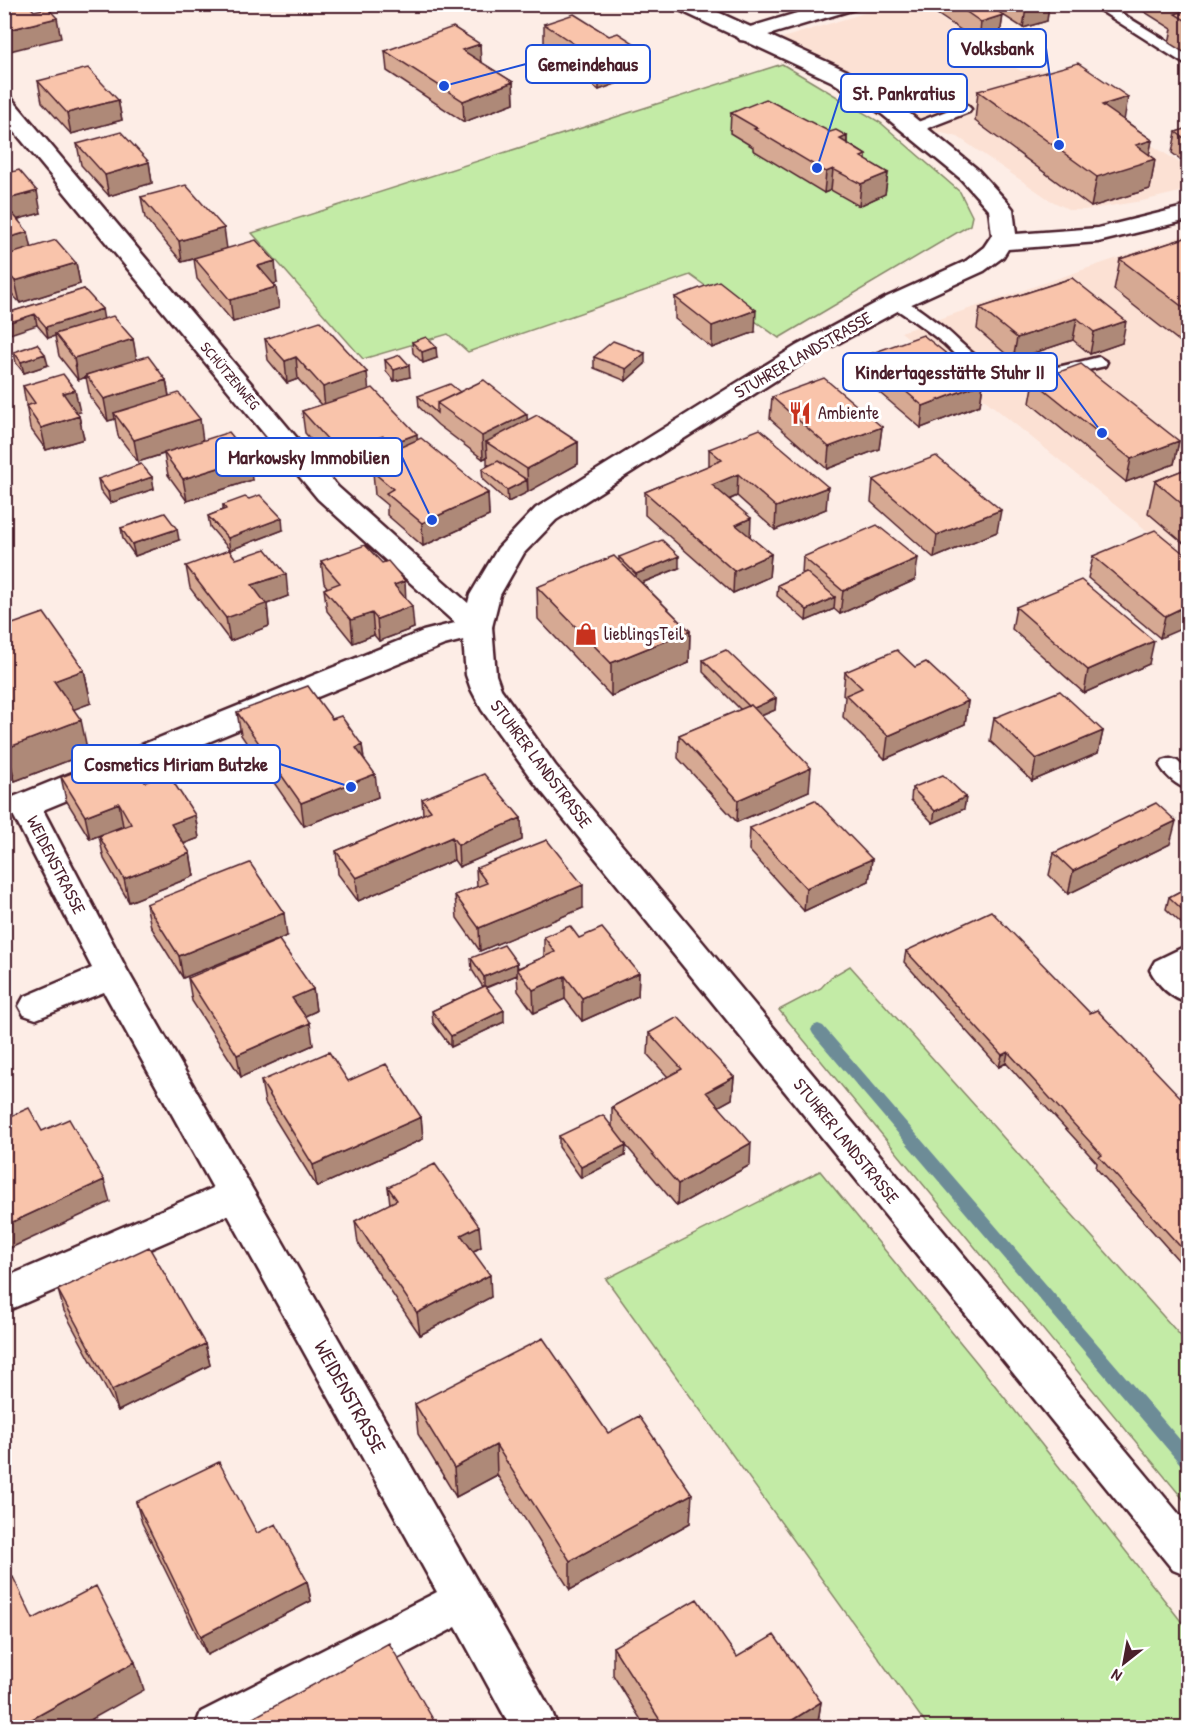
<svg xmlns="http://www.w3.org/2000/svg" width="1193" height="1732" viewBox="0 0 1193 1732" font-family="'Patrick Hand',sans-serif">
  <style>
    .built { fill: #fce1d4 }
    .green { fill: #c3eba6; stroke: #868568; stroke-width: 1.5 }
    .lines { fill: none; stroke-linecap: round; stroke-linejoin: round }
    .stream { fill: #6d8c97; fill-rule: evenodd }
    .lane-casing { stroke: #4a1f2b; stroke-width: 5 }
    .street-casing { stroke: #4a1f2b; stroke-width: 5 }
    .secondary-casing { stroke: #4a1f2b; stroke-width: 5 }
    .lane { fill: #fff; fill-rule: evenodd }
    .street { fill: #fff; fill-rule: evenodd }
    .secondary { fill: #fff; fill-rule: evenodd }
    .wall { fill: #d6a993; stroke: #4a1f2b; stroke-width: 1.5 }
    .shaded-wall { fill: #ae8978; stroke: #4a1f2b; stroke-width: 1.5 }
    .building { fill: #f9c4ab; stroke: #4a1f2b; stroke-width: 1.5 }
    .labels { text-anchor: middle; stroke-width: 6; stroke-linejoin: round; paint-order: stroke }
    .far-street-label { font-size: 15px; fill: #4a1f2b; stroke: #fff }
    .street-label { font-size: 18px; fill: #4a1f2b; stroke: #fff }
    .poi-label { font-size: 18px; fill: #4a1f2b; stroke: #fff; text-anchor: start }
    .near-street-label { font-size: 21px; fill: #4a1f2b; stroke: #fff }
    .leader { fill: none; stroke: #1d4ed8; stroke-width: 2 }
    .callout-dot { fill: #1d4ed8; stroke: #fff; stroke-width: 2 }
    .callout { fill: #fff; stroke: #1d4ed8; stroke-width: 2 }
    .callout-label { font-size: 20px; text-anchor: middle; font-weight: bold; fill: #4a1f2b }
  </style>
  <rect width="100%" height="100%" fill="#fdede6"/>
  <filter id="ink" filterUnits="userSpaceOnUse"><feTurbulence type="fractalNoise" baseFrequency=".0167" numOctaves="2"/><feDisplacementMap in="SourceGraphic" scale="12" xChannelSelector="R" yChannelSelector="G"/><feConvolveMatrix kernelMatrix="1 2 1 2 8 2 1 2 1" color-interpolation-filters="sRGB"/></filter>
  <g filter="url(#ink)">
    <path class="built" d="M891 5H920L1021 71 1049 70 1131 132 1188 168V190L1142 201 1084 210H1070L1050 200 958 137 934 131 855 74 779 39Z
      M1188 234V564L901 332Z"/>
    <path class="green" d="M782 64 881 123 960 192 972 216 970 225 779 338 690 275 468 352 448 334 363 359 252 233Z
      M850 966 1188 1344V1505L779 1010 821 988 831 977Z
      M820 1171 978 1364 1188 1630V1727H928L606 1279Z"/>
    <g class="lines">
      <path class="stream" d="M818 1024 823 1026 1188 1449V1468L1182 1466 813 1034 811 1030 813 1026Z"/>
      <g class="lane-casing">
        <path id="lane" d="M1090 4H1106L1188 54V64L1183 63Z
          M940 82 945 83 971 109 969 112 920 131H910L908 128 910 125 954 108 933 86Z
          M896 297C911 301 926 315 939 324 954 335 966 350 982 360 1017 381 1062 366 1099 357L1107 362 1105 366C1062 376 1012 391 970 367 960 361 952 351 943 343 926 329 908 317 890 305L888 302Z
          M1170 759 1177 761 1188 771V789C1177 786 1166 776 1160 766L1163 761Z"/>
      </g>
      <g class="street-casing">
        <path id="street" d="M827 4H861L858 8 748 41 740 40 737 35 740 30Z
          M4 97 12 99 338 487 487 620 492 627 487 634 444 645 43 810 127 970 552 1712 558 1728H511L456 1627 264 1728H195L201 1712 437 1592 228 1215 4 1312V1278L213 1188 104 992 36 1019 24 1015 19 1006 24 997 92 968 8 805 13 797 423 631 455 623 318 499 4 119Z
          M1188 945V1003C1171 998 1158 985 1150 970L1155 961Z"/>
      </g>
      <g class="secondary-casing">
        <path id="secondary" d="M672 4H700L847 71 899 105 977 169 1009 204 1013 209 1016 234 1098 228 1188 206V220L1098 242 1008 249 1003 257 984 271 905 307 814 356 556 520 524 553 500 595 492 627 496 675 501 689 555 765 1188 1525V1576L1173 1570 533 781 482 710 471 689 466 675 462 627 470 595 498 548 536 508 796 346 887 297 966 261 984 247 992 235 989 210 961 179 883 115 831 81 675 8Z"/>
      </g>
      <use href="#lane" class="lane"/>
      <use href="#street" class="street"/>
      <use href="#secondary" class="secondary"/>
    </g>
    <path class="wall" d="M922 4H1049L1047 21 1023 28 1003 15 1000 35 979 42Z
      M1132 4H1188V55L1169 43 1172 29Z
      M544 24 609 36 648 52V72L599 90 572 71 571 62 544 44Z
      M480 44V62L513 82 514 103 464 122 387 71 385 51Z
      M38 81 118 100 122 120 71 134 42 102Z
      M978 91 1124 120 1152 140 1149 154 1155 159 1150 189 1091 207 975 121Z
      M731 113 847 136V143L866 155V161L888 173 885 194 859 206 831 190 824 193 753 150V147L730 133Z
      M1188 128V165L1172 153 1176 132Z
      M77 144 149 162 152 183 109 196 81 165Z
      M4 174 41 213 18 219 32 248 76 263 80 284 20 303 4 285Z
      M141 197 224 228 226 248 277 283 273 284 279 308 233 322 197 279 194 259 182 262 145 218Z
      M1188 237V348L1114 290 1120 259Z
      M1072 278 1122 343 1090 354 1073 340 1013 360 977 329 980 308Z
      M84 289 104 319 133 339 136 360 166 380 169 396 203 441 252 480 187 501 168 475 164 454 138 462 118 436 115 419 108 421 90 397 86 377 78 380 59 356 55 336 48 338 37 325 4 314Z
      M675 297 755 332 712 348 675 319Z
      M265 339 369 389 417 440 488 493 489 516 423 546 387 515V505L375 495 373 472 391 464 385 458 340 473 305 433 302 411 321 405 298 379 287 383 268 360Z
      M412 342 437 358 423 363 413 353Z
      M14 352 48 365 24 373 16 363Z
      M864 356 983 383 980 405 921 428 862 378Z
      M594 357 645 364 626 381 594 368Z
      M385 360 410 377 394 381 386 371Z
      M1034 381 1179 441 1174 464 1126 482 1030 403Z
      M23 386 80 412 76 413 79 416 84 439 46 450 30 428Z
      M460 392 578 442V464L508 502 483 480 482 469 489 465 487 464V457L483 459 438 425 419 407 418 396Z
      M772 397 882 427 879 449 827 469 770 419Z
      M709 449 826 509 775 530 737 496 729 500 750 537 771 554 769 577 733 593 645 515V492L709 466Z
      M1188 468V547L1148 513 1155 481Z
      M152 477 154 489 110 503 100 490 98 479Z
      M873 480 997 532 934 558 871 502Z
      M223 505 283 530 230 550 210 527 208 516 223 510Z
      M121 528 179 540 135 556 123 539Z
      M1093 556 1188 557 1160 638 1088 578Z
      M619 557 679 568 642 583 690 631 689 663 611 696 538 619 537 587 619 560Z
      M803 557 915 580 840 614 834 609 806 621 777 596 778 585 802 574Z
      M236 559 288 596 267 604 269 626 230 641 190 588 186 566Z
      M321 561 406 598 414 628 379 641 374 635 353 643 327 611 324 589 327 587 324 583Z
      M1016 607 1149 664 1084 693 1012 629Z
      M4 627 84 670 91 703 73 709 88 753 15 781 4 764Z
      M703 660 776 698 775 710 761 716 809 791 737 822 678 758 679 735 741 710 703 672Z
      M915 667 968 701 965 724 885 759 843 717 845 697 843 695 845 672Z
      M237 712 332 719 362 745 364 759 378 797 304 826 241 735Z
      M994 718 1103 731 1098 753 1032 781 990 741Z
      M61 777 145 782 195 815 199 838 183 844 190 853 194 876 129 902 104 859 99 836 124 826H123L90 839 66 800Z
      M912 788 966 797 964 809 933 823 911 800Z
      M422 799 521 818 522 840 459 867 454 860 358 901 338 874 336 851 423 814Z
      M750 828 872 859 869 881 804 911 749 850Z
      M1170 844 1068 894 1049 875 1054 853Z
      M476 868 583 908 480 951 457 918 455 895 477 887Z
      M1188 887V926L1186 928 1166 909 1169 897Z
      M146 904 287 936 183 978 151 927Z
      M544 937 579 938 639 973 638 996 582 1021 565 999 534 1013 518 991 517 975 486 988 504 1022 451 1047 433 1023 432 1011 483 987 472 970 471 958 517 963 518 968 544 957Z
      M906 951 1090 1013 1188 1105V1271L1096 1168 1097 1163 1006 1063 999 1067 904 962Z
      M188 978 313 989 316 1011 305 1016 313 1045 241 1077 192 1001Z
      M649 1033 734 1077 732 1099 719 1106 750 1165 677 1206 623 1142 626 1145 625 1156 581 1178 559 1147V1136L612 1128V1107L668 1077 648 1055Z
      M261 1081H348L421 1117 423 1139 317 1187 265 1103Z
      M388 1187 481 1247 473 1252 491 1297 420 1335 358 1243 355 1221 390 1204Z
      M58 1290 205 1344 210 1365 118 1411 64 1311Z
      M415 1404 608 1433 690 1523 570 1590 497 1475 456 1497 418 1434Z
      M136 1502 257 1533 307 1581 311 1601 207 1655 142 1523Z
      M613 1647 821 1702 817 1728H646L613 1675Z"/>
    <path class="shaded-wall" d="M762 4H774L762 8Z
      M1037 4H1049L1047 21 1023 28 1026 8Z
      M1003 15 1000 35 979 42 981 22Z
      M57 18 61 38 6 52 4 45V31Z
      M480 44 481 64 462 50Z
      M648 52V72L599 90V69Z
      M513 82 514 103 464 122 463 101Z
      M1128 97 1123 127 1102 105Z
      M118 100 122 120 71 134 67 113Z
      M847 136 846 157 840 139Z
      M1152 140 1148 161 1155 159 1150 189 1091 207 1097 177 1136 145Z
      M149 162 152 183 109 196 105 175Z
      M833 169 831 190 824 193 826 172Z
      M888 173 885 194 859 206 861 184Z
      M37 191 41 213 4 223V200Z
      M224 228 227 249 182 262 179 241Z
      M28 232 33 254 4 262V239Z
      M275 261 277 283 260 288 258 266Z
      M76 263 80 284 20 303 15 281Z
      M276 287 279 308 233 322 230 300Z
      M102 309 104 320 55 334V336L48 338 46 327Z
      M756 310 755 332 712 348V326Z
      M35 314 37 325 4 336V324Z
      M1077 318 1073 340 1013 360 1017 338Z
      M1126 321 1122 343 1090 354 1094 332Z
      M133 339 137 361 86 375V377L78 380 74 358Z
      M436 347 437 358 423 363 422 352Z
      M645 353V364L626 381V369Z
      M45 354 48 365 24 373 21 362Z
      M296 357 298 379 287 383 285 361Z
      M409 365 410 377 394 381V370Z
      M367 372 369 394 325 409 323 387Z
      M166 380 170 402 114 413 115 419 108 421 104 399Z
      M983 383 980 405 921 428 923 406Z
      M75 390 80 412 67 415 63 393Z
      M527 414 528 437 486 442 487 457 483 459 482 436Z
      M79 416 84 439 46 450 41 428Z
      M200 419 203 441 138 462 134 440Z
      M882 427 879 449 827 469 829 447Z
      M417 434 418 456 403 459 392 451 394 465 392 466 390 444Z
      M383 436 385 458 340 473 338 451Z
      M1179 441 1174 464 1126 482 1131 459Z
      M578 442V464L528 492 527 469Z
      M250 458 252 480 187 501 183 479Z
      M738 474 737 496 711 507 712 485Z
      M152 477 154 489 110 503 108 492Z
      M527 480 528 492 508 502 507 490Z
      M828 487 826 509 775 530 776 507Z
      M488 493 489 516 423 546 422 523Z
      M1001 510 997 532 934 558 937 535Z
      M282 518 283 530 230 550 228 538Z
      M751 518 750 541 736 525Z
      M177 529 179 540 135 556 132 544Z
      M771 554 769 577 733 593 734 571Z
      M679 556V568L636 585V574Z
      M918 558 915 580 840 614 843 591Z
      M286 574 288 596 267 604 269 626 230 641 226 618 252 585Z
      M405 581 406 603 394 585Z
      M835 597 834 609 806 621 807 610Z
      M1188 605V626L1160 638 1165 616Z
      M412 606 414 628 379 641 377 619Z
      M372 613 374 635 353 643 351 620Z
      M690 631 689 663 611 696V663Z
      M1154 641 1149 664 1084 693 1088 670Z
      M84 670 91 703 62 714 54 681Z
      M776 698 775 710 751 720 752 709Z
      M968 701 965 724 885 759 888 736Z
      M81 720 88 753 15 781 7 748Z
      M1103 731 1098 753 1032 781 1036 759Z
      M362 745 365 768 356 748Z
      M811 768 809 791 737 822 738 800Z
      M375 774 378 797 304 826 301 803Z
      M966 797 964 809 933 823 935 811Z
      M119 803 123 826 90 839 85 816Z
      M195 815 199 838 175 847 171 824Z
      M521 818 522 840 459 867 458 845Z
      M1176 821 1170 844 1068 894 1073 871Z
      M452 837 454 860 358 901 356 878Z
      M190 853 194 876 129 902 124 879Z
      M872 859 869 881 804 911 806 888Z
      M583 885V908L480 951 479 928Z
      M284 913 287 936 183 978 179 956Z
      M1188 918V926L1186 928Z
      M517 963V975L484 988V977Z
      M639 973 638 996 582 1021V998Z
      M565 976V999L534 1013 533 990Z
      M313 989 316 1011 296 1020 292 998Z
      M504 1010V1022L451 1047V1036Z
      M310 1023 313 1045 241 1077 237 1055Z
      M1008 1052 1006 1063 999 1067 1002 1055Z
      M734 1077 732 1099 705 1114 706 1092Z
      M421 1117 423 1139 317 1187 313 1165Z
      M751 1143 750 1165 677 1206 678 1184Z
      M626 1145 625 1156 581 1178V1167Z
      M104 1180 110 1202 4 1251V1226Z
      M479 1226 481 1247 462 1257 461 1235Z
      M490 1275 491 1297 420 1335 417 1313Z
      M205 1344 210 1365 118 1411 112 1390Z
      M496 1445 497 1475 456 1497 454 1468Z
      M692 1494 690 1523 570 1590V1561Z
      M307 1581 311 1601 207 1655 201 1636Z
      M135 1662 144 1690 76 1728H16Z
      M821 1702 817 1728H780Z"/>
    <path class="building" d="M4 4H28L34 11 48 8 57 18 4 31Z
      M955 4H987L1003 15 981 22Z
      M1021 4H1037L1026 8Z
      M1188 10V22L1175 14Z
      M574 14 609 36 618 33 648 52 599 69 571 51 580 48 544 24Z
      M453 27 480 44 462 50 513 82 463 101 385 51Z
      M1078 63 1128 97 1102 105 1152 140 1136 145 1155 159 1097 177 978 91Z
      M88 68 118 100 67 113 38 81Z
      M766 99 830 132 836 130 847 136 840 139 866 155 861 157 888 173 861 184 833 169 826 172 754 129 757 128 731 113Z
      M1188 128V141L1176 132Z
      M121 132 149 162 105 175 77 144Z
      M19 170 37 191 4 200V174Z
      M186 185 224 228 179 241 141 197Z
      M13 214 28 232 4 239V216Z
      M1188 237V311L1120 259Z
      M56 240 76 263 15 281 4 269V256Z
      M256 240 275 261 258 266 276 287 230 300 194 258Z
      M1072 278 1126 321 1094 332 1077 318 1017 338 980 308Z
      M719 281 756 310 712 326 675 297Z
      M84 289 102 309 46 327 35 314 4 324V314Z
      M113 316 133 339 74 358 55 334Z
      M320 321 367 372 323 387 296 357 285 361 265 339Z
      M923 335 983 383 923 406 864 356Z
      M426 337 436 347 422 352 412 342Z
      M613 341 645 353 626 369 594 357Z
      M37 344 45 354 21 362 14 352Z
      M400 355 409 365 394 370 385 360Z
      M148 356 166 380 104 399 86 375Z
      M1081 364 1179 441 1131 459 1034 381Z
      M63 374 75 390 63 393 79 416 41 428 26 406 35 403 23 386Z
      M824 378 882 427 829 447 772 397Z
      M484 380 527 414 482 436 437 403Z
      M450 384 460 392 437 403V413L418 396Z
      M373 388 417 434 390 444 383 436 338 451 302 411Z
      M179 393 200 419 134 440 114 413Z
      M537 415 578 442 527 469 486 442Z
      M760 429 828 487 776 507 738 474 712 485 751 518 736 525 771 554 734 571 645 492 722 460 709 449Z
      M229 432 250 458 183 479 164 453Z
      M421 438 488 493 422 523 386 493 393 489 373 472 403 459 392 451Z
      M936 456 1001 510 937 535 873 480Z
      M498 461 527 480 507 490 482 469Z
      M141 464 152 477 108 492 98 479Z
      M1188 468V509L1155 481Z
      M260 495 282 518 228 538 208 516 226 509 223 505 245 497 249 499Z
      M165 513 177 529 132 544 121 528Z
      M877 525 918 558 843 591 803 557Z
      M1155 530 1188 557V605L1165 616 1093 556Z
      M662 540 679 556 636 574 619 557Z
      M365 545 382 563 388 561 405 581 394 585 412 606 377 619 372 613 351 620 324 589 340 583 321 561Z
      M266 549 286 574 252 585 266 604 226 618 186 566 229 550 236 559Z
      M614 556 690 631 611 663 537 587Z
      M806 572 835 597 807 610 778 585Z
      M1081 580 1154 641 1088 670 1016 607Z
      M44 613 84 670 54 681 81 720 7 748 4 745V627Z
      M726 650 776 698 754 708 751 705 749 706 703 660Z
      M897 650 915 667 926 662 968 701 888 736 846 695 862 688 845 672Z
      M308 686 332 719 341 716 362 745 356 748 375 774 301 803 237 712Z
      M1060 691 1103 731 1036 759 994 718Z
      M751 705 811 768 738 800 679 735Z
      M126 753 145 782 168 774 195 815 171 824 190 853 124 879 99 836 131 824 119 803 85 816 61 777Z
      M484 774 521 818 458 845 452 837 356 878 336 851 431 811 422 799Z
      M943 775 966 797 935 811 912 788Z
      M815 800 872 859 806 888 750 828Z
      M1156 803 1176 821 1073 871 1054 853Z
      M547 840 583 885 479 928 455 895 487 883 476 868Z
      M250 863 284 913 179 956 146 904Z
      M1188 887V915L1169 897Z
      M991 911 1090 1013 1097 1010 1188 1105V1255L1099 1157 1102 1155 1008 1052 1002 1055 906 951Z
      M570 926 579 938 602 928 639 973 582 998 565 976 533 990 517 969 555 952 544 937Z
      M279 940 313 989 292 998 310 1023 237 1055 188 978Z
      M504 945 517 963 484 977 471 958Z
      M485 986 504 1010 451 1036 432 1011Z
      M678 1017 734 1077 706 1092 751 1143 678 1184 612 1107 682 1069 649 1033Z
      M329 1052 348 1081 386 1064 421 1117 313 1165 261 1081Z
      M29 1108 42 1131 69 1119 104 1180 4 1226V1119Z
      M603 1115 626 1145 581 1167 559 1136Z
      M435 1164 479 1226 461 1235 490 1275 417 1313 355 1221 397 1200 388 1187Z
      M149 1247 205 1344 112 1390 58 1290Z
      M543 1338 608 1433 639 1416 692 1494 570 1561 496 1445 454 1468 415 1404Z
      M219 1462 257 1533 276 1524 307 1581 201 1636 136 1502Z
      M13 1577 33 1619 96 1586 135 1662 16 1728H4V1581Z
      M697 1599 737 1657 774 1635 821 1702 780 1728H665L613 1647Z
      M389 1643 438 1728H257L253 1718Z"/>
  </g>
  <defs>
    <g id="restaurant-bare" transform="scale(1.8)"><path d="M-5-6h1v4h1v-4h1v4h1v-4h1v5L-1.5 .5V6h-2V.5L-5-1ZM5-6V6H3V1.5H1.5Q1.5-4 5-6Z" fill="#c8321e" stroke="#fff" stroke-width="2.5" paint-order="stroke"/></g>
    <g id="shop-bare" transform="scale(1.8)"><path d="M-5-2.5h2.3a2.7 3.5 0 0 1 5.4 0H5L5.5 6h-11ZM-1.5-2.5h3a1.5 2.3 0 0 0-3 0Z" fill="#c8321e" stroke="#fff" stroke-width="2.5" paint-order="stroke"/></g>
  </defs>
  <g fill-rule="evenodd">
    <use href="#restaurant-bare" x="800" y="413"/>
    <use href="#shop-bare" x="586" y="634"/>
  </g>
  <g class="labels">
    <g class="far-street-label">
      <text transform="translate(230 376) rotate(50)" y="5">SCHÜTZENWEG</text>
    </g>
    <g class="street-label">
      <text transform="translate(803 355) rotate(-30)" y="6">STUHRER LANDSTRASSE</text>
      <text transform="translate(541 764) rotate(53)" y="6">STUHRER LANDSTRASSE</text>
      <text transform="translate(56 865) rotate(63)" y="6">WEIDENSTRASSE</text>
      <text transform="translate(846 1141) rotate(51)" y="6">STUHRER LANDSTRASSE</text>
    </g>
    <g class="poi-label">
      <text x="818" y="419">Ambiente</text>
      <text x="604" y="640">lieblingsTeil</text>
    </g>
    <g class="near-street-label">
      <text transform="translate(350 1397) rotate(61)" y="7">WEIDENSTRASSE</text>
    </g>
  </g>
  <path class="leader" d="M1059 145L1046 48M444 86L526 64M817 168L841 93M1102 433L1057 372M432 520L402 457M351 787L280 764"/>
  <g class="callout-dot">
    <circle cx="1059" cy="145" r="6"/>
    <circle cx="444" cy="86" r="6"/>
    <circle cx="817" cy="168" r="6"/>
    <circle cx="1102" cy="433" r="6"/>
    <circle cx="432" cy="520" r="6"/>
    <circle cx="351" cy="787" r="6"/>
  </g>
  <g class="callout">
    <rect x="948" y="29" width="98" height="38" rx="6"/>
    <rect x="526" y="45" width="124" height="38" rx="6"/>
    <rect x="841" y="74" width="126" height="38" rx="6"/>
    <rect x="843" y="353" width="214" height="38" rx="6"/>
    <rect x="216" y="438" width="186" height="38" rx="6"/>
    <rect x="72" y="745" width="208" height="38" rx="6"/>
  </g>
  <g class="callout-label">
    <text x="997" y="55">Volksbank</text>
    <text x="588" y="71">Gemeindehaus</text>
    <text x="904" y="100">St. Pankratius</text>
    <text x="950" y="379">Kindertagesstätte Stuhr II</text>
    <text x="309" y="464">Markowsky Immobilien</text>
    <text x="176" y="771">Cosmetics Miriam Butzke</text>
  </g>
  <rect width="1193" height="1732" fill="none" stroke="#fff" stroke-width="24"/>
  <rect x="12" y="12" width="1169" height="1708" fill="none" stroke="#4a1f2b" stroke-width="2" filter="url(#ink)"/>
  <g transform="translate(1124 1663) rotate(211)" stroke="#ffffff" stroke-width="4.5" paint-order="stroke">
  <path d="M0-4.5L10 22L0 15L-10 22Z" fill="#4a1f2b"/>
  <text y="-9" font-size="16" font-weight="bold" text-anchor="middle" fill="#4a1f2b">N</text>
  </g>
</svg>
